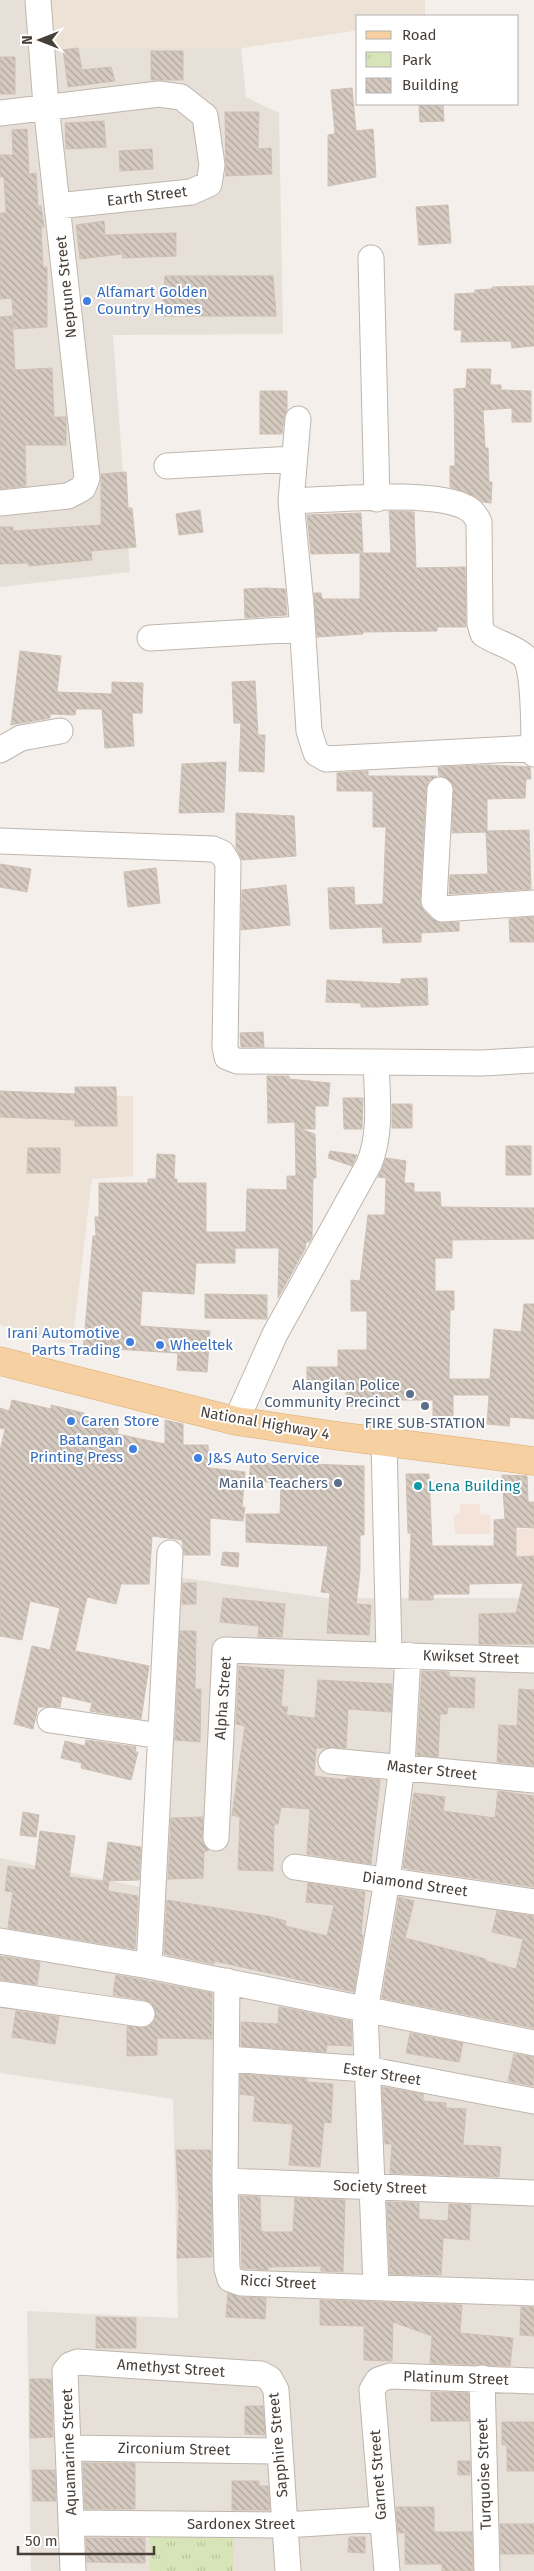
<svg xmlns="http://www.w3.org/2000/svg" width="534" height="2571" viewBox="0 0 534 2571" font-family="'Fira Sans',sans-serif">
  <style>
    .residential { fill: #e7e0d9 }
    .commercial { fill: #f3e3d8 }
    .education { fill: #ece2d5 }
    .park { fill: url(#park-tufts) }
    .building { fill: url(#building-back-hatch); stroke: #cfc0b4 }
    .lines { fill: none; stroke-linecap: round; stroke-linejoin: round }
    .minor-casing { stroke: #bfb6ad; stroke-width: 27 }
    .major-casing { stroke: #dbaa71; stroke-width: 29 }
    .minor { stroke: #fff; stroke-width: 25 }
    .major { stroke: #f6d0a1; stroke-width: 28 }
    .shop-dot { fill: #3f7fe0; stroke: #fff; stroke-width: 2 }
    .service-dot { fill: #5c6f8a; stroke: #fff; stroke-width: 2 }
    .culture-dot { fill: #0f9aa8; stroke: #fff; stroke-width: 2 }
    .labels { text-anchor: middle; stroke-width: 4; stroke-linejoin: round; paint-order: stroke }
    .street-label { font-size: 15px; fill: #473f39; stroke: #fff }
    .shop-label { font-size: 15px; fill: #366cbe; stroke: #fff; text-anchor: start }
    .service-label { font-size: 15px; fill: #4e5e75; stroke: #fff; text-anchor: end }
    .culture-label { font-size: 15px; fill: #0d838f; stroke: #fff; text-anchor: start }
  </style>
  <defs>
    <pattern id="park-tufts" width="24" height="20" patternUnits="userSpaceOnUse" patternTransform="scale(1.25)"><rect width="24" height="20" fill="#d7e4b7"/><path d="M3 7l-1-3M5 7V3M7 7l1-3M15 17l-1-3M17 17v-4M19 17l1-3" fill="none" stroke="#bac59e"/></pattern>
    <pattern id="building-back-hatch" width="6" height="6" patternUnits="userSpaceOnUse" patternTransform="scale(1.25)"><rect width="6" height="6" fill="#d5cac0"/><path d="M-1 5l2 2M0 0l6 6M5-1l2 2" fill="none" stroke="#afa59d"/></pattern>
  </defs>
  <rect width="100%" height="100%" fill="#f4efea"/>
  <path class="residential" d="M0 0H425V16H358V30L241 48 246 97 279 113 283 334 113 335 130 572 0 587Z
    M177 1577 326 1598H534V2571H31L27 2311 178 2318 173 2099 0 2073V1858L160 1891Z"/>
  <path class="commercial" d="M460 1504H480V1514L490 1515 491 1534H455L454 1515 460 1514Z
    M516 1529H534V1556L519 1557 516 1553Z"/>
  <path class="education" d="M50 0H425V16H358V30L241 48H54Z
    M0 1095 133 1096V1176L92 1179 72 1345 0 1325Z"/>
  <path class="park" d="M149 2523 234 2524 233 2571H150Z"/>
  <path class="building" d="M78 48 82 70 111 67 115 81 68 87 63 50Z
    M151 51H183V80H151Z
    M0 57H15V94H0Z
    M352 88 356 131 373 129 376 177 328 186V135L335 134 331 90Z
    M419 104H443L444 121 420 122Z
    M225 112H259L258 149 271 148 272 174 226 176Z
    M104 121 106 147 66 149 65 123Z
    M27 129 29 174 36 173 38 206H41L44 227H41L43 267H47V327L14 329 12 298 0 299V213H6V210L4 177H0V155H13L12 130Z
    M152 149 153 169 120 171 119 151Z
    M448 205 451 243 419 245 416 207Z
    M104 221 105 235 176 233V256L123 258 122 254 80 259 76 225Z
    M165 276H273L276 316H162Z
    M534 286V346L512 348 511 341 461 342 462 330H454L455 294 475 293V290L492 289V287Z
    M12 316 15 370 52 368 54 417H66V445H25L26 486 0 489V317Z
    M467 369H491L490 385H501V390L531 391V422H512V408L483 410 485 448H488L489 482H492L491 503 483 502 472 495 450 487V466H455L454 389 466 388Z
    M260 391H287V410L284 418 282 434H260Z
    M126 472 128 508H132L136 547 91 551 92 560 29 566 28 563 0 564V527H13V531L101 525V474Z
    M200 510 203 532 179 535 176 514Z
    M389 511 414 512 416 568 465 567 466 627H437V631L363 632V634L317 637 314 593H321L322 599H360V553L311 554 307 515 361 513 363 553H391Z
    M267 588 285 589 287 615 245 618 244 589Z
    M20 651 61 656 57 692 112 694V682L143 683 142 713H132L134 746 105 748 102 709H76L75 715 50 714V718L11 725Z
    M255 681 258 735H265L264 772 239 771 241 723H234L232 682Z
    M226 762 224 812 179 813 182 764Z
    M487 765 530 767 531 779H526L525 798 487 799V831L529 830 531 889 449 894 450 875 488 874 486 832 452 833 453 784 447 778 439 776 438 767Z
    M368 771V776H437L428 782 426 789 420 901 424 911 432 919 443 923 459 922V931L421 933V942L383 943 382 927 330 929 328 888 354 887 355 905 383 904 386 827H373V791H337V773Z
    M236 813 294 816 296 856 242 860 236 848Z
    M0 864 31 869 27 892 0 887Z
    M156 868 160 903 128 907 124 872Z
    M286 885 290 925 241 930 242 890Z
    M534 917V942H510L509 919Z
    M427 978 428 1005 376 1007H361V1003L326 1002 327 980 401 984V979Z
    M263 1032 264 1047H241L240 1033Z
    M267 1076H289V1079L330 1083 328 1106H315V1129H300L315 1134 316 1178H313L312 1238 309 1242H306L305 1249 278 1298 279 1248H235V1263H196L194 1294 142 1291 140 1326 210 1331 207 1372 177 1370 178 1353 113 1349V1355L83 1352 93 1236H96L95 1217H99V1183H148V1179H156L157 1154 175 1155 174 1179H177V1183H206V1232H246L247 1189 287 1190V1176H296L295 1122 268 1123Z
    M75 1087H116L117 1126H75V1120L0 1117V1091L75 1094Z
    M343 1098H363L362 1129H344Z
    M392 1104H412V1128H392Z
    M506 1146H531V1175H506Z
    M28 1148H60V1173H27Z
    M330 1151 357 1155 352 1166 328 1158Z
    M386 1158 406 1161 404 1183H414V1192H440L441 1207 534 1208V1239L452 1240V1258H435V1291H454V1310H450L449 1379H490L494 1329 521 1332 524 1304H534V1419L510 1417 509 1426 487 1424 489 1395H453V1416H433V1400H393V1407L346 1406V1384H307V1367H338V1350H367V1311H351V1280L360 1281 368 1215H385L386 1178 378 1177Z
    M205 1294 267 1295V1319L205 1318Z
    M12 1400 51 1409V1405L84 1413 83 1417 119 1425 117 1434 165 1444V1420L183 1424V1445H208L209 1468 245 1472 242 1507H245L243 1521 210 1518V1555H184L182 1540 152 1536 149 1584H121L116 1604 87 1597 75 1651 149 1666 141 1719 90 1711 92 1703 62 1696 60 1707H38L33 1729 14 1724 32 1646 50 1650 60 1608 30 1601 22 1640 0 1636V1451L5 1429 0 1428V1408L9 1411Z
    M251 1462 283 1465V1463L364 1466V1535H360V1571L356 1604 371 1605 369 1635 327 1633 330 1593 321 1592 328 1546 246 1542V1514H280L281 1483 249 1480Z
    M406 1474H429L432 1546H494V1520L505 1519 502 1475 527 1476 528 1502H534V1528L516 1527V1557L534 1556V1644H479V1614L516 1613 523 1583 469 1584V1594H433V1600H409L411 1533H408Z
    M223 1552 239 1553 238 1567 221 1565Z
    M183 1583H196V1604H182Z
    M223 1598 285 1604 282 1637H258L259 1626 220 1622Z
    M180 1631H196L195 1689H201L200 1742 175 1740Z
    M239 1666 284 1670 281 1706 288 1707 286 1715 315 1718 318 1680 392 1684 391 1712 348 1709 346 1748H316L314 1776 346 1780 347 1777 380 1780 371 1864 307 1854 310 1809 281 1807 278 1824H274L273 1871 238 1870 240 1817 232 1815 245 1726 236 1724Z
    M422 1671 449 1672V1677L475 1678 474 1708 448 1707 447 1714H440L438 1757 417 1755Z
    M519 1689 534 1690V1766L497 1762 499 1725 517 1726Z
    M86 1740 136 1747 135 1752H138L131 1780 81 1768 82 1763 61 1758 65 1741 85 1746Z
    M498 1791 534 1796V1887L403 1868 414 1793 445 1797 443 1811 495 1818Z
    M23 1812 39 1815 36 1837 20 1835Z
    M203 1817 202 1838 204 1845 209 1850 204 1852 203 1878 168 1879 171 1818Z
    M40 1831 75 1836 69 1877 109 1882 108 1891 138 1896 135 1949 8 1928 13 1892 5 1891 8 1866 35 1870Z
    M108 1842 141 1847 139 1880 103 1881Z
    M308 1883 365 1892 361 1934 363 1935 354 1992 214 1961V1964L164 1954 167 1900 267 1916 286 1921 285 1926 327 1936 334 1905 306 1902Z
    M399 1897 414 1901 405 1938 486 1959V1961L516 1969 523 1939 492 1932 497 1911 534 1916V2028L382 1998Z
    M0 1956 40 1962 37 1985 0 1980Z
    M116 1975 212 1993V2039L157 2038V2055L127 2056V2026L148 2027 154 2022 155 2009 151 2003 144 2000 113 1995Z
    M279 2007 351 2021 352 2046 327 2045 326 2052 241 2046V2022L278 2024Z
    M16 2011 59 2017 55 2044 12 2037Z
    M410 2033 463 2043 459 2062 406 2053Z
    M514 2054 534 2057 533 2086 508 2081Z
    M240 2074 307 2079V2082L333 2084 331 2123 324 2122 320 2167 289 2165 293 2124 253 2121 255 2096 240 2094Z
    M382 2087 423 2094V2101L446 2103V2108L466 2109 463 2145 501 2147 499 2177 390 2173 392 2144H385Z
    M176 2150H211L212 2257 177 2258 179 2206Z
    M240 2196 260 2197 261 2231 264 2232H293L295 2198 345 2200 343 2272 321 2271V2266L268 2267V2270L242 2268Z
    M387 2202 419 2203V2219L448 2221 449 2204 471 2205 469 2240 444 2238 443 2240 441 2275 390 2274Z
    M228 2293 240 2297 266 2298 265 2319 226 2317Z
    M320 2300 462 2305 460 2333 513 2338 510 2366 430 2363 432 2336 393 2322 392 2361 364 2360V2326L320 2325Z
    M521 2307H534V2336L520 2335Z
    M96 2317 136 2318V2348H96Z
    M30 2379H51L53 2437 30 2438Z
    M431 2392 468 2393 469 2421H431Z
    M245 2406H263L265 2435 245 2434Z
    M502 2422H534V2471H507V2445H502Z
    M458 2461H470V2475H458Z
    M83 2463H135V2509H85Z
    M32 2470H55L56 2501H33Z
    M232 2481H259V2486H268L270 2510H232Z
    M396 2507H434V2532H472L473 2571H442V2564H405V2533H398Z
    M500 2524H534V2554H501Z
    M349 2537H365V2553L348 2552Z
    M86 2538H145V2563L87 2562Z"/>
  <g class="lines">
    <g class="minor-casing">
      <path id="minor" d="M0 113 159 94 181 97 205 116 212 165 209 184 191 192 57 206
        M371 258 377 499
        M298 419 291 501 301 605 309 731 316 753 326 759 534 748
        M167 466 293 459
        M291 501C331 500 435 489 467 508 473 511 476 516 479 522L480 624 483 634C496 643 513 646 524 656 534 669 534 734 534 754
        M0 503 68 496 83 488 87 478 46 105 38 0
        M150 638 302 629
        M0 750 21 738 60 731
        M440 790 434 901 442 909 534 903
        M0 841 213 849 222 853 228 863 225 1047 227 1057 237 1061 376 1062
        M236 1421 275 1334 369 1164C382 1132 377 1096 376 1062L482 1063 534 1060
        M384 1442 389 1654
        M50 1720 161 1736
        M331 1761 534 1780
        M216 1838 225 1650 534 1660
        M295 1867 534 1902
        M0 1941 149 1966 534 2043
        M149 1966 170 1553
        M227 1981 225 2181 227 2269 230 2279 241 2283 534 2293
        M0 1994 142 2014
        M228 2059 366 2069 534 2101
        M225 2181 534 2193
        M376 2286 365 2011 387 1880 402 1766 408 1655
        M482 2378 487 2571
        M69 2448 279 2451
        M72 2523 285 2525 381 2519
        M73 2571 65 2371 70 2365 78 2362 261 2374 270 2379 276 2390 288 2571
        M387 2571 372 2390 378 2380 390 2376 534 2381"/>
    </g>
    <g class="major-casing">
      <path id="major" d="M0 1361 236 1421 331 1435 534 1461"/>
    </g>
    <use href="#minor" class="minor"/>
    <use href="#major" class="major"/>
  </g>
  <g class="shop-dot">
    <circle cx="87" cy="301" r="5"/>
    <circle cx="130" cy="1342" r="5"/>
    <circle cx="160" cy="1345" r="5"/>
    <circle cx="71" cy="1421" r="5"/>
    <circle cx="133" cy="1449" r="5"/>
    <circle cx="198" cy="1458" r="5"/>
  </g>
  <g class="service-dot">
    <circle cx="410" cy="1394" r="5"/>
    <circle cx="425" cy="1406" r="5"/>
    <circle cx="338" cy="1483" r="5"/>
  </g>
  <circle class="culture-dot" cx="418" cy="1486" r="5"/>
  <g class="labels">
    <g class="street-label">
      <text transform="translate(147 196) rotate(-7)" y="5">Earth Street</text>
      <text transform="translate(66 287) rotate(-96)" y="5">Neptune Street</text>
      <text transform="translate(265 1423) rotate(10)" y="5">National Highway 4</text>
      <text transform="translate(471 1657) rotate(2)" y="5">Kwikset Street</text>
      <text transform="translate(223 1698) rotate(-86)" y="5">Alpha Street</text>
      <text transform="translate(432 1770) rotate(6)" y="5">Master Street</text>
      <text transform="translate(415 1884) rotate(8)" y="5">Diamond Street</text>
      <text transform="translate(382 2074) rotate(9)" y="5">Ester Street</text>
      <text transform="translate(380 2187) rotate(2)" y="5">Society Street</text>
      <text transform="translate(278 2282) rotate(3)" y="5">Ricci Street</text>
      <text transform="translate(171 2368) rotate(4)" y="5">Amethyst Street</text>
      <text transform="translate(456 2378) rotate(2)" y="5">Platinum Street</text>
      <text transform="translate(278 2445) rotate(-95)" y="5">Sapphire Street</text>
      <text transform="translate(174 2449) rotate(1)" y="5">Zirconium Street</text>
      <text transform="translate(69 2452) rotate(-92)" y="5">Aquamarine Street</text>
      <text transform="translate(484 2474) rotate(-92)" y="5">Turquoise Street</text>
      <text transform="translate(378 2475) rotate(-94)" y="5">Garnet Street</text>
      <text x="241" y="2529">Sardonex Street</text>
    </g>
    <g class="shop-label">
      <text x="97" y="297">Alfamart Golden<tspan x="97" dy="17">Country Homes</tspan></text>
      <text x="120" y="1338" text-anchor="end">Irani Automotive<tspan x="120" dy="17">Parts Trading</tspan></text>
      <text x="170" y="1350">Wheeltek</text>
      <text x="81" y="1426">Caren Store</text>
      <text x="123" y="1445" text-anchor="end">Batangan<tspan x="123" dy="17">Printing Press</tspan></text>
      <text x="208" y="1463">J&amp;S Auto Service</text>
    </g>
    <g class="service-label">
      <text x="400" y="1390">Alangilan Police<tspan x="400" dy="17">Community Precinct</tspan></text>
      <text x="425" y="1428" text-anchor="middle">FIRE SUB-STATION</text>
      <text x="328" y="1488">Manila Teachers</text>
    </g>
    <g class="culture-label">
      <text x="428" y="1491">Lena Building</text>
    </g>
  </g>
  <rect x="356" y="15" width="162" height="90" fill="#ffffff" stroke="#b5b2b0"/>
  <rect x="366" y="31" width="25" height="8" fill="#f6d0a1" stroke="#b5b2b0"/>
  <text x="402" y="40" font-size="15" fill="#473f39">Road</text>
  <rect x="366" y="52" width="25" height="15" fill="url(#park-tufts)" stroke="#b5b2b0"/>
  <text x="402" y="65" font-size="15" fill="#473f39">Park</text>
  <rect x="366" y="78" width="25" height="15" fill="url(#building-back-hatch)" stroke="#b5b2b0"/>
  <text x="402" y="90" font-size="15" fill="#473f39">Building</text>
  <g transform="translate(40 40) rotate(270)" stroke="#ffffff" stroke-width="4" paint-order="stroke">
  <path d="M0-4L9 19L0 12L-9 19Z" fill="#473f39"/>
  <text y="-8" font-size="14" font-weight="bold" text-anchor="middle" fill="#473f39">N</text>
  </g>
  <path d="M18 2546v8h136v-8" fill="none" stroke="#473f39" stroke-width="2.5"/>
  <text x="25" y="2546" font-size="15" fill="#473f39" stroke="#ffffff" stroke-width="4" paint-order="stroke">50 m</text>
</svg>
